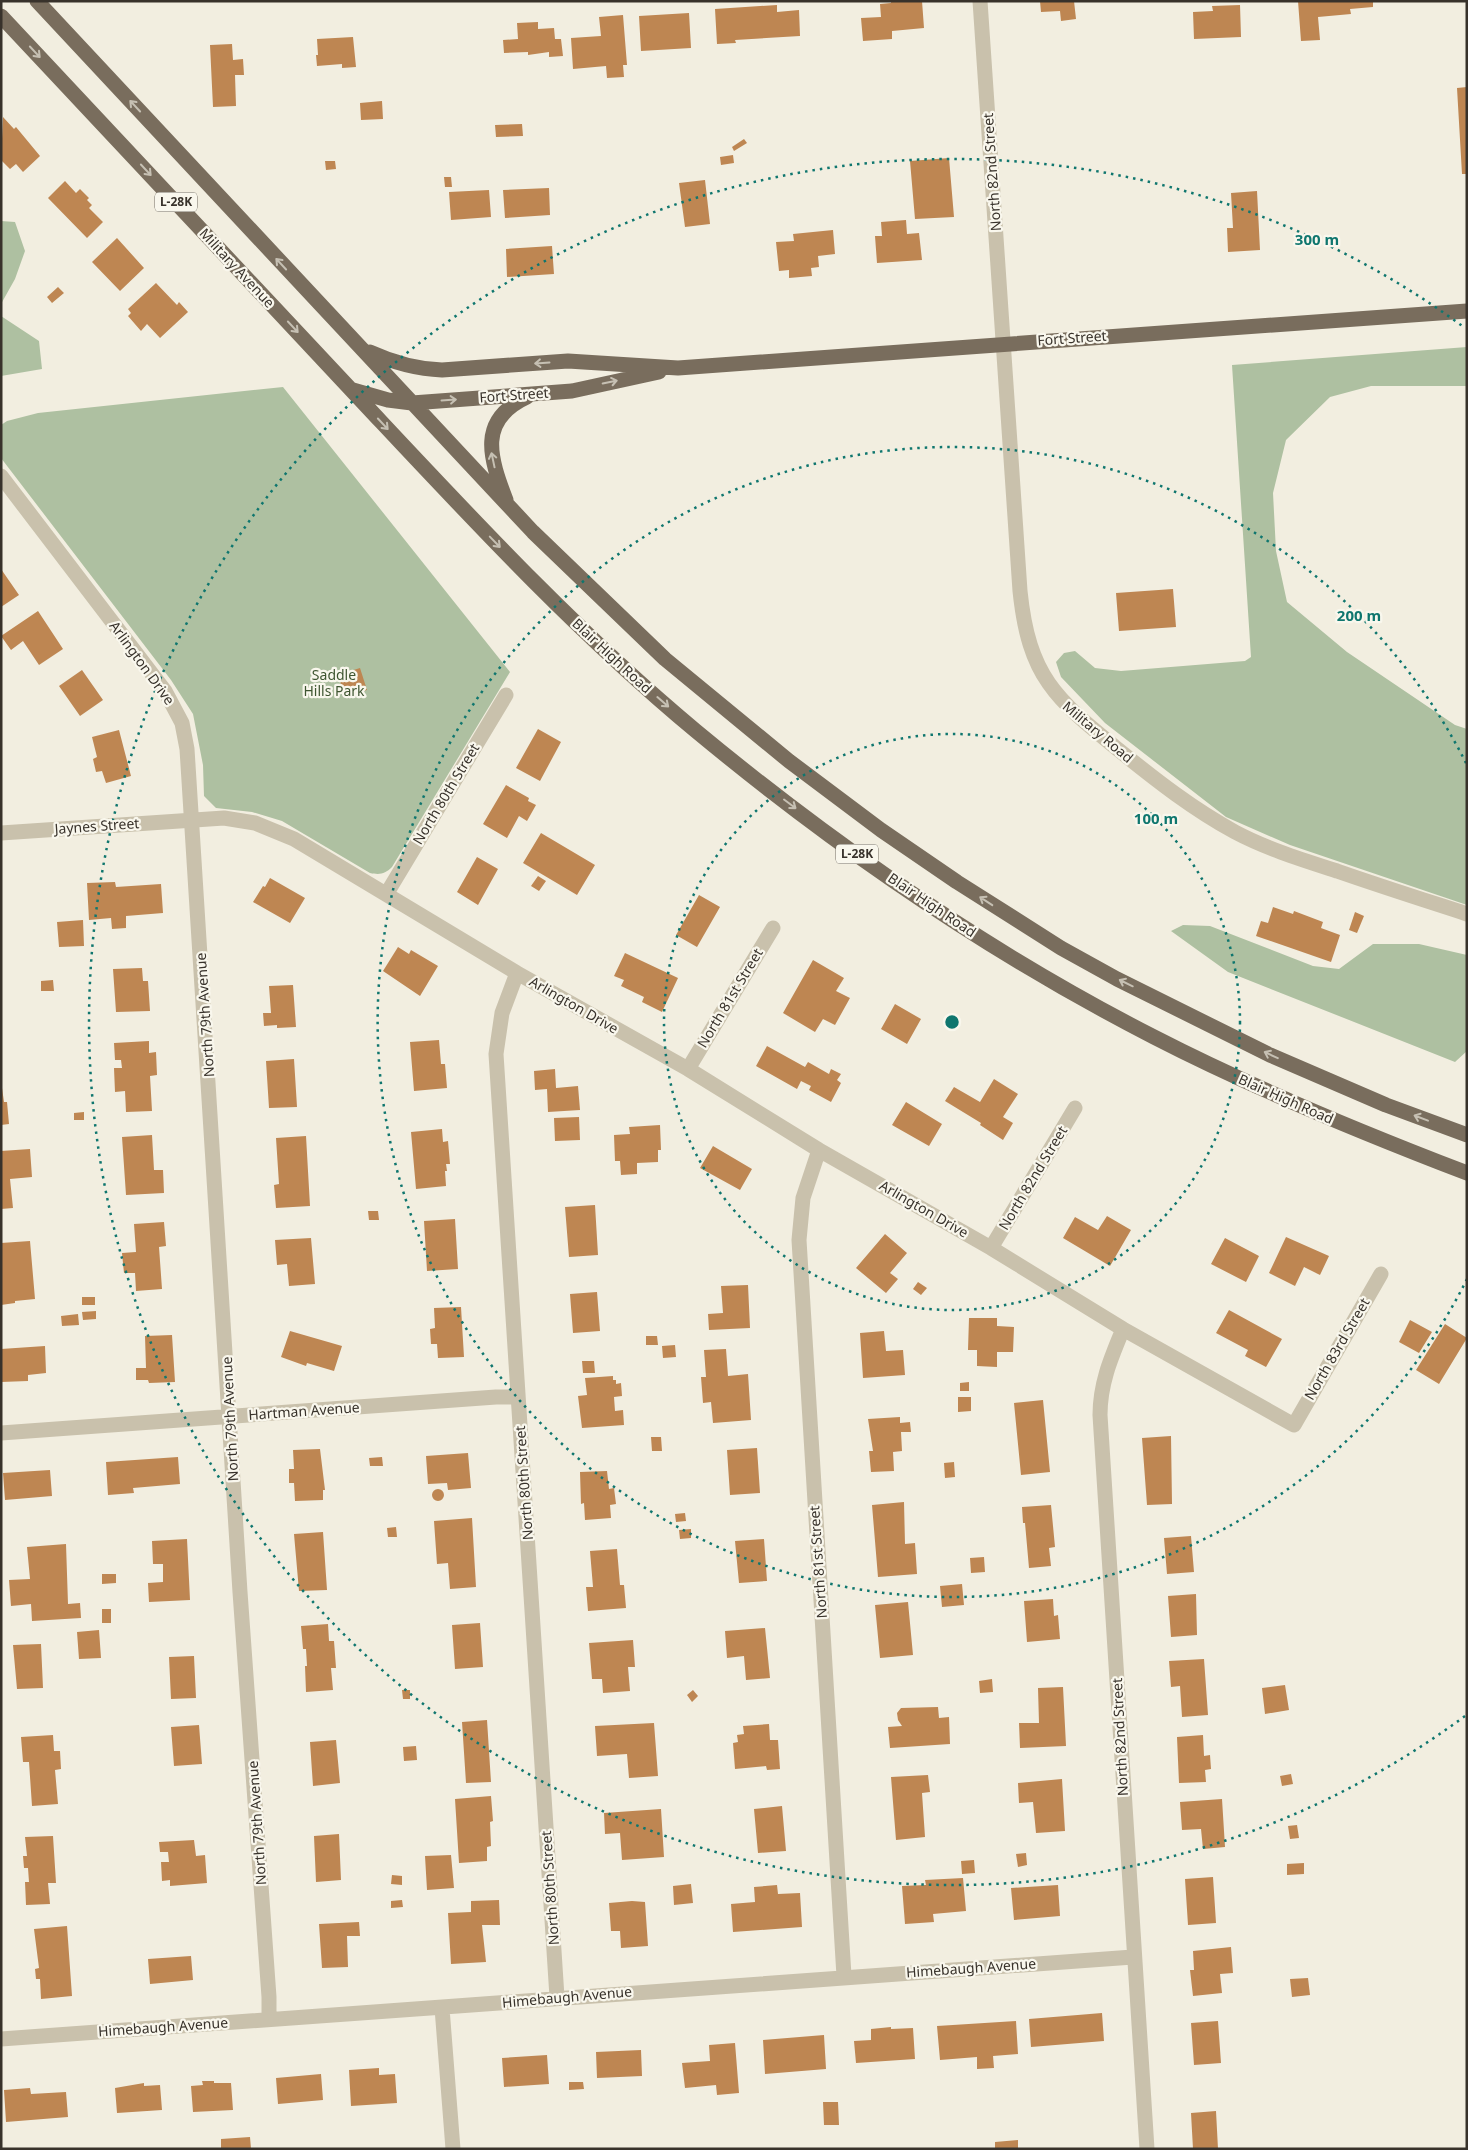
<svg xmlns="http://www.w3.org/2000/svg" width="1468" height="2150" viewBox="0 0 1468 2150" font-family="'Noto Sans',sans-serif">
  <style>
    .green { fill: #aec0a1 }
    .building { fill: #be8652 }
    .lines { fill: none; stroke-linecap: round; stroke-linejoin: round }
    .minor { stroke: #c9c1ac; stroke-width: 15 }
    .major { stroke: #796d5d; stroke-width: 15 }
    .oneway { stroke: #c6c0b3 }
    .ring { fill: none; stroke: #0f766e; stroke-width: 2.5; stroke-dasharray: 2.5 5 }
    .labels { text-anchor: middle; stroke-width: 4.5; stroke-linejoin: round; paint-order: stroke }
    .shield { fill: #f9f7ed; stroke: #726d65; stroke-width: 1 }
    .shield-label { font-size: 12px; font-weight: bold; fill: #38322b }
    .street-label { font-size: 14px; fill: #38322b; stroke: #f9f7ed }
    .park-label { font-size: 14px; fill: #3e5530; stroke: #f9f7ed }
    .centre { fill: #0f766e; stroke: #f9f7ed; stroke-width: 2.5 }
    .ring-label { font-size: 15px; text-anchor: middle; font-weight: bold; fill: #0f766e; stroke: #f9f7ed; stroke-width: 4.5; stroke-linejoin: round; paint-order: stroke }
  </style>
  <rect width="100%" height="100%" fill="#f2eee0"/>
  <path class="green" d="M1 221 15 222 25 251 15 279 1 304Z
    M1 316 39 341 42 369 1 376Z
    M1467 347V386H1371L1330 397 1286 440 1273 493 1276 551 1287 602 1347 652 1455 725 1467 729V905L1290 845 1226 817 1105 723 1061 677 1056 662 1064 653 1075 651 1095 668 1121 671 1245 661 1251 657 1232 365Z
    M283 387 510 672 392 867C385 874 380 875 370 873L282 821 252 812 216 808 204 796 203 765 193 714 171 680 1 458V425L7 421 38 413Z
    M1183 925 1210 926 1313 966 1339 969 1373 944H1419L1467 955V1051L1455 1062 1228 972 1171 931Z"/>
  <path class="building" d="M891 1H922L924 28 892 31V39L863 41 861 18 881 17 880 4 891 3Z
    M1040 1H1074L1076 19 1061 21 1060 11 1041 12Z
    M1298 1H1373V7L1350 9 1351 14 1318 17 1320 40 1301 41Z
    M777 5V12L799 10 800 36 735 40 736 43 717 44 715 9Z
    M1240 5 1241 37 1194 39 1193 12 1213 11 1212 6Z
    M689 13 691 48 641 51 639 16Z
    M623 15 627 65H623L624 77 607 78 606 66 573 69 571 38 601 36 599 17Z
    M538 22V29L554 28 555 39H561L563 56 549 57V52L528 55V52L504 53 503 40 518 39 517 23Z
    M353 37 356 67 342 68V64L317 66 316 55H318L317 39Z
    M232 44 233 60 243 59 244 75H235L236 106 213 107 210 45Z
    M1467 87V174H1462L1457 88Z
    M382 101 383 119 361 120 360 103Z
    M3 117 14 129 16 127 40 156 23 172 16 164 10 169 1 160Z
    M522 124 523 136 496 137 495 125Z
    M744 139 747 143 734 151 732 147Z
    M733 155 734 163 721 165 720 157Z
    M949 158 954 217 915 219 910 161Z
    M325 161H335L336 169 326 170Z
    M444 177H451L452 187H445Z
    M705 180 710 224 685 227 679 183Z
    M65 181 76 193 80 189 89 198 87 200 92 205 89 208 103 222 87 238 48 198Z
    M549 188 550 215 505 218 503 190Z
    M489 190 491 217 451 220 449 192Z
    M1257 191 1260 250 1228 252 1227 228H1233L1231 193Z
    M906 220 907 234 919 233 922 260 877 263 875 236H882L881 222Z
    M833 230 835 254 818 256 819 267 811 268 812 276 789 278V270L779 271 776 242 794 241 793 234Z
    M117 238 144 268 120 291 92 262Z
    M552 246 554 274 507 277 506 249Z
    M156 283 177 305 179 302 188 312 160 338 147 324 141 331 128 316 131 313 128 309Z
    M58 287 64 293 52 303 47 297Z
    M1 569 19 595 1 607Z
    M1173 589 1176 627 1119 631 1116 593Z
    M38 611 63 649 39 665 23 641 11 650 1 636Z
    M360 668 367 690 345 697 338 675Z
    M82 670 103 700 80 716 59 686Z
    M538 729 561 742 540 781 516 768Z
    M119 730 131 776 106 783 102 771 96 772 93 759 97 757 92 737Z
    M506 785 529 798 528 801 536 805 527 821 519 816 507 838 483 824Z
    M541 833 595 865 577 895 523 863Z
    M477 857 498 869 478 905 457 892Z
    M538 876 546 881 539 891 531 886Z
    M270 878 305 898 290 923 253 902 263 886 265 887Z
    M115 882 116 887 161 884 163 913 126 916V928L112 929 111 918 89 920 87 883Z
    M699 895 720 907 697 947 676 935Z
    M1273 907 1293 914 1294 911 1323 922 1321 928 1340 935 1331 962 1256 936 1261 921 1268 923Z
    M1355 912 1364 916 1357 933 1349 930Z
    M83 920 84 946 59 947 57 922Z
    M398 947 409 954 411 950 438 966 420 996 383 971Z
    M625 953 678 978 662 1012 642 1002 644 997 621 986 624 980 614 976Z
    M813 960 844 978 836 991 850 998 835 1025 823 1019 815 1032 783 1013Z
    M142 968 143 981H148L150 1011 116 1012 113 969Z
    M53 980 54 991H41V981Z
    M293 985 296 1027 277 1028V1025L264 1026 263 1013H271L269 986Z
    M895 1004 921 1019 907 1044 881 1029Z
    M439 1040 441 1064H445L447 1088 414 1091 410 1042Z
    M149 1041V1053L156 1052 157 1075 150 1076 152 1111 126 1112 125 1091 115 1092 114 1068H122L121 1060H115L114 1043Z
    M767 1046 805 1067 808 1062 829 1074 831 1069 841 1074 837 1080 841 1083 831 1102 809 1090 811 1086 801 1081 797 1089 756 1066Z
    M294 1059 297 1107 269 1108 266 1061Z
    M555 1069 556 1088 578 1086 580 1110 548 1112 547 1089 535 1090 534 1071Z
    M994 1079 1018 1094 1003 1117 1013 1123 1003 1140 980 1125 981 1123 945 1101 954 1087 980 1102Z
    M1 1081 4 1102H7L9 1124 1 1125Z
    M906 1102 942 1124 929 1146 892 1125Z
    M84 1112V1120H74V1113Z
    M579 1117 580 1140 555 1141 554 1118Z
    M660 1125 661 1150H658V1162L637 1163V1174L621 1175 620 1161H615L614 1135 630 1134 629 1127Z
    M442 1129 443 1142 448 1141 450 1164H446L447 1171H445L446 1186 416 1189 411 1132Z
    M152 1135 154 1170H163L164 1193 126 1195 122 1137Z
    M306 1136 310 1206 276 1208 274 1185 279 1184 276 1138Z
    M713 1146 752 1169 740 1190 700 1168Z
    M30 1149 32 1177 10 1179 13 1208 1 1209V1151Z
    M595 1205 598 1255 569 1257 565 1207Z
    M368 1211H378L379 1220H369Z
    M1107 1216 1131 1230 1110 1266 1063 1238 1075 1217 1098 1230Z
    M455 1219 458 1269 427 1271 424 1221Z
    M164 1222 166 1246 159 1247 162 1289 136 1291 135 1273H124L122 1253 136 1252 134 1224Z
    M885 1234 907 1253 890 1273 898 1279 886 1293 856 1268Z
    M1286 1237 1329 1256 1320 1275 1304 1267 1295 1286 1269 1273Z
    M311 1238 315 1284 289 1286 287 1264 277 1265 275 1240Z
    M1225 1238 1259 1256 1246 1282 1211 1264Z
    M30 1241 35 1299 15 1301V1303L1 1305V1243Z
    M918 1282 927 1288 921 1295 913 1289Z
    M748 1285 750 1328 709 1330 708 1314 723 1313 721 1286Z
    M597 1292 600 1331 573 1333 570 1294Z
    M82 1297H95V1305H82Z
    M461 1307 464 1357 438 1358 437 1344H431L430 1329 435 1328 434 1308Z
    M1229 1310 1282 1339 1266 1367 1245 1356 1248 1350 1216 1333Z
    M96 1311V1319L83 1320 82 1312Z
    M78 1314 79 1325 62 1326 61 1316Z
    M969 1318H997V1326L1014 1327 1013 1352H997V1367L977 1366V1350H968Z
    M1410 1320 1432 1332 1419 1353 1399 1342Z
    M1445 1324 1467 1338 1439 1384 1416 1370Z
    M290 1331 342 1346 334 1371 307 1363 306 1366 281 1357Z
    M884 1331 886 1351 903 1350 905 1375 863 1378 860 1333Z
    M172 1335 175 1382 149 1383 148 1380H136V1368H146L145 1336Z
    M646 1336H657L658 1345H646Z
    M675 1345 676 1357 663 1358 662 1346Z
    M45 1346 46 1373 28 1375V1381L1 1382V1349Z
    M726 1349 728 1376 748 1374 751 1420 713 1423 711 1402 703 1403 701 1377H706L704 1350Z
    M582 1361H594L595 1373H583Z
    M613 1376V1380H616V1384L621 1383 622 1396 614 1397 615 1411 623 1410 624 1425 582 1428 578 1396 587 1395 585 1378Z
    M969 1382V1391H960V1383Z
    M958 1397H971V1411L958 1412Z
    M1043 1400 1050 1472 1021 1475 1014 1403Z
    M900 1417V1423L910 1422 911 1432H901L902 1451 893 1452 894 1471 871 1472 869 1451H873L868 1419Z
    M1171 1436 1172 1504 1147 1505 1142 1438Z
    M651 1437H661L662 1451H652Z
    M757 1448 760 1493 730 1495 727 1450Z
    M320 1449 325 1490H323V1500L295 1501 294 1483H289V1469H294L293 1450Z
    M468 1453 471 1488 448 1490 447 1483 428 1484 426 1456Z
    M178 1457 180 1484 133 1488 134 1493 108 1495 106 1462Z
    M382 1457 383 1466H370L369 1458Z
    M954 1462 955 1477 945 1478 944 1463Z
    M50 1470 52 1496 5 1500 3 1473Z
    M607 1471 609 1489 614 1488 616 1504 610 1505 611 1518 585 1520 584 1503 581 1504 580 1472Z
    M432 1495a6 6 0 1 1 12 0a6 6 0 1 1-12 0Z
    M904 1502 905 1544 915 1543 917 1574 878 1577 872 1505Z
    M1051 1505 1055 1547 1049 1548 1051 1566 1029 1568 1025 1523H1023L1022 1507Z
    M685 1513 686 1521 676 1522 675 1514Z
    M472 1518 476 1587 450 1589 448 1563 437 1564 434 1521Z
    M396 1527 397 1537H388L387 1528Z
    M691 1529V1538L680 1539 679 1530Z
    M323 1532 327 1590 299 1591 294 1534Z
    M1191 1536 1194 1572 1167 1574 1164 1538Z
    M187 1539 190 1600 149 1602 148 1583 163 1582V1564H153L152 1541Z
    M764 1539 767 1581 739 1583 735 1541Z
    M66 1544 68 1604 80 1603 81 1618 32 1621 31 1604 11 1606 9 1580 30 1579 27 1547Z
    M617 1549 620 1585H624L626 1608 588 1611 586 1587H593L590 1551Z
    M984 1557 985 1572 971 1573 970 1558Z
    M102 1574H116V1583L102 1584Z
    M962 1584 964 1605 942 1607 940 1586Z
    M1196 1594 1197 1635 1171 1637 1168 1596Z
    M1053 1599 1054 1616 1058 1615 1060 1639 1027 1642 1024 1601Z
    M908 1602 913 1655 880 1658 875 1605Z
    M102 1609H111V1623H102Z
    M480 1623 483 1667 455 1669 452 1625Z
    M328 1624 329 1641H334L336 1668H331L333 1690 306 1692 305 1666H307L306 1649H303L301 1626Z
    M765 1628 770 1678 746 1680 744 1656 727 1658 725 1631Z
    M99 1630 101 1658 79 1659 77 1632Z
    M633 1640 635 1667H628L630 1691 603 1693 602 1679H592L589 1643Z
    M41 1644 43 1688 17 1689 13 1645Z
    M194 1656 196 1698 171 1699 169 1657Z
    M1204 1659 1208 1715 1182 1717 1180 1686 1171 1687 1169 1661Z
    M992 1679 993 1692 980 1693 979 1681Z
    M1285 1685 1289 1710 1265 1714 1262 1688Z
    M1063 1687 1066 1746 1020 1748 1019 1723H1039L1038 1688Z
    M402 1690H410V1699H403Z
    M693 1690 698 1696 692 1702 687 1695Z
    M938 1707 939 1718 949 1717 950 1744 890 1748 888 1727 902 1726 898 1720 897 1713 901 1708Z
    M487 1720 491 1782 466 1783 462 1722Z
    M654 1723 658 1776 629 1778 627 1754 597 1756 595 1726Z
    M769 1724 770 1740H778L780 1769 767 1770 766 1766 735 1769 733 1743 738 1742 737 1735 744 1734 743 1726Z
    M199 1725 202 1764 174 1766 171 1727Z
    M53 1735 54 1751H60L61 1769 55 1770 58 1804 32 1806 29 1762H23L21 1737Z
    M1203 1735 1204 1756 1210 1755 1211 1769 1205 1770 1206 1782 1179 1783 1177 1737Z
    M336 1740 340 1783 313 1786 310 1742Z
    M416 1746 417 1760 404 1761 403 1747Z
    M1291 1774 1293 1784 1282 1786 1280 1776Z
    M928 1775 930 1792 922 1793 925 1837 896 1840 891 1777Z
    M1062 1779 1065 1831 1036 1833 1033 1802 1019 1803 1018 1783Z
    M491 1796 493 1821 490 1822 491 1846 487 1847V1861L459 1863 455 1799Z
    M1222 1799 1225 1847 1203 1849 1201 1829 1182 1830 1180 1802Z
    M782 1806 786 1851 758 1853 754 1809Z
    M661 1809 664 1857 622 1860 620 1833 605 1834 604 1813Z
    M1297 1825 1299 1838 1290 1839 1288 1826Z
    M339 1834 341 1880 316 1882 314 1836Z
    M53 1836 56 1883H48L50 1904 26 1905 25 1882H29L28 1868H24L23 1856H27L25 1837Z
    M194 1840 196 1856 205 1855 207 1883 170 1886V1880L162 1881 161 1862H169L168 1852H160L159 1842Z
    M1026 1853 1027 1865 1018 1867 1016 1854Z
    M451 1855 454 1888 427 1890 425 1856Z
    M974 1860 975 1873 962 1874 961 1861Z
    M1304 1863V1874L1287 1875V1864Z
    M392 1875 402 1876V1885L391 1884Z
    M1213 1877 1216 1923 1188 1925 1185 1879Z
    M963 1878 966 1911 933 1914 934 1922 905 1924 902 1886 926 1885 925 1880Z
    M691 1884 693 1903 674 1905 673 1886Z
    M777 1885 778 1894 800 1893 802 1927 733 1932 731 1904 755 1902 754 1887Z
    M1058 1885 1060 1916 1014 1920 1011 1888Z
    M402 1900 403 1907 391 1908V1901Z
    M499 1900 500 1925H482L486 1962 451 1964 448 1913 471 1912V1901Z
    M632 1901 645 1902 648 1946 621 1948 620 1931H611L609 1903Z
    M359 1922 360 1936H347L348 1967 322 1968 319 1924Z
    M67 1926 72 1996 41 1999 40 1979H36L35 1969 39 1968 34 1929Z
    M1231 1947 1233 1973 1220 1974 1222 1993 1193 1996 1190 1970H1194L1193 1951Z
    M191 1956 193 1980 150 1984 148 1959Z
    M1308 1978 1310 1995 1292 1997 1290 1979Z
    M1102 2013 1104 2041 1031 2047 1029 2019Z
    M1016 2021 1018 2054 993 2056 994 2068 977 2069V2057L940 2060 937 2026Z
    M1218 2021 1221 2063 1194 2065 1191 2023Z
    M891 2027V2029L913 2028 915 2059 856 2063 854 2041 871 2040V2029Z
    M824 2035 826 2069 765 2074 763 2040Z
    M735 2043 739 2093 717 2095 716 2085 685 2088 682 2063 710 2061 709 2045Z
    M641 2050 642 2076 597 2078 596 2052Z
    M547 2055 549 2084 504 2087 502 2058Z
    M379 2068V2075L395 2074 397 2103 351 2106 349 2070Z
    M321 2074 323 2100 278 2104 276 2078Z
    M202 2081H214V2083H231L233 2110 193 2112 191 2086 203 2085Z
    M569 2082H583L584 2089 569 2090Z
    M144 2083V2086L160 2085 162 2110 117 2113 115 2088Z
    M30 2088 31 2094 66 2092 68 2117 6 2122 4 2090Z
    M823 2102H838L839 2125H824Z
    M1216 2111 1218 2149H1193L1191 2113Z
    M250 2137 251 2149H221V2139Z
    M1018 2140V2149H995V2142Z"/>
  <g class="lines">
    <path class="minor" d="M980 1 1020 591C1029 678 1056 699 1120 751 1157 781 1193 809 1235 832 1267 849 1303 860 1337 871 1380 886 1424 900 1467 914
      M1 476 165 691 182 723 187 749 240 1592 269 1997V2018
      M1 833 224 818 255 823 294 839 517 973 688 1069 819 1150 991 1248 1123 1329 1294 1425 1381 1274
      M387 893 506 695
      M517 973 502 1013 496 1054 557 1997
      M688 1069 773 928
      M819 1150 803 1198 799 1240 844 1976
      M991 1248 1075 1108
      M1123 1329C1111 1358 1100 1383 1100 1415L1147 2149
      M1 1433 496 1397H517
      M442 2008 453 2149
      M1 2039 1133 1957"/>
    <path class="major" d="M37 1 533 532 665 659 789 761 881 830 957 882 1061 948 1117 979 1270 1055 1386 1105 1467 1135
      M1 16C125 148 248 280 371 411 475 522 579 634 696 731 836 847 992 954 1154 1037 1255 1089 1360 1132 1467 1173
      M370 352C394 363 415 369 442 370L568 361 678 368 1467 311
      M353 390 388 400 412 403 572 391 659 372
      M506 500C490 458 477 420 527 397"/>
  </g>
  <defs><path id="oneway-shaft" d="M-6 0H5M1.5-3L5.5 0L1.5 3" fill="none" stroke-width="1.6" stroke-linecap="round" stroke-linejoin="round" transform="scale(1.25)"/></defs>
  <g class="oneway">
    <use href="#oneway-shaft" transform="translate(35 52) rotate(47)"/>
    <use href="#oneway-shaft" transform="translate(135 106) rotate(-133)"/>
    <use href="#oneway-shaft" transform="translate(146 170) rotate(47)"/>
    <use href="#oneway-shaft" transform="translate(281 264) rotate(-133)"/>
    <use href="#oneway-shaft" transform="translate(293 327) rotate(47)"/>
    <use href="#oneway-shaft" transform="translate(542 363) rotate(176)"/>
    <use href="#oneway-shaft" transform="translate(610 382) rotate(-12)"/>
    <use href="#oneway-shaft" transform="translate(449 400) rotate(-4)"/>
    <use href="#oneway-shaft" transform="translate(383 424) rotate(47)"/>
    <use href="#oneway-shaft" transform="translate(493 460) rotate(-102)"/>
    <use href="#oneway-shaft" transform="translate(495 542) rotate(46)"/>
    <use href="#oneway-shaft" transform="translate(663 702) rotate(41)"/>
    <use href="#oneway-shaft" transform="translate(790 804) rotate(37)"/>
    <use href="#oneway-shaft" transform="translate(986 901) rotate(-147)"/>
    <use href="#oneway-shaft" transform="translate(1126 983) rotate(-154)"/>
    <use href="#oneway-shaft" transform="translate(1271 1055) rotate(-155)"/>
    <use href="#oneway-shaft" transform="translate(1421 1118) rotate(-159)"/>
  </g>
  <g class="ring">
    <circle cx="952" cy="1022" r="288"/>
    <path d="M1467 1279A575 575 0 1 1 1467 765"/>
    <path d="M1465 1716A863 863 0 1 1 1465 328"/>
  </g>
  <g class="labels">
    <g class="shield">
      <rect x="155" y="192.5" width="42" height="19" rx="4"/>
      <rect x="836" y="844.5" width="42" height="19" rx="4"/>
    </g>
    <g class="shield-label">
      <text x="176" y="206">L-28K</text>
      <text x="857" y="858">L-28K</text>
    </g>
    <g class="street-label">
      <text transform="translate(992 172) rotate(-94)" y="5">North 82nd Street</text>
      <text transform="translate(237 268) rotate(47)" y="5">Military Avenue</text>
      <text transform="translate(1072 338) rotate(-4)" y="5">Fort Street</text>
      <text transform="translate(514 395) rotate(-4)" y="5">Fort Street</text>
      <text transform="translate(612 656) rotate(43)" y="5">Blair High Road</text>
      <text transform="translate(142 663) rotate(54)" y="5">Arlington Drive</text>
      <text transform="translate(1098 732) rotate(40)" y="5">Military Road</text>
      <text transform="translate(446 794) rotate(-59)" y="5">North 80th Street</text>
      <text transform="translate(97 826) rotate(-4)" y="5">Jaynes Street</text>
      <text transform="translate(932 905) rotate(34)" y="5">Blair High Road</text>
      <text transform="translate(730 998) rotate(-59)" y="5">North 81st Street</text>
      <text transform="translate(574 1005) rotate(30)" y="5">Arlington Drive</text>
      <text transform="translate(205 1015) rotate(-94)" y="5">North 79th Avenue</text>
      <text transform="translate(1286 1099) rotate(24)" y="5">Blair High Road</text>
      <text transform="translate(1033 1178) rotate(-59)" y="5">North 82nd Street</text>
      <text transform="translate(924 1209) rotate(30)" y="5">Arlington Drive</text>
      <text transform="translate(1337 1349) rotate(-60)" y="5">North 83rd Street</text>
      <text transform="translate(304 1411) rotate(-4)" y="5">Hartman Avenue</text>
      <text transform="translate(230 1419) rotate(-93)" y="5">North 79th Avenue</text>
      <text transform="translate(524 1483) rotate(-94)" y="5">North 80th Street</text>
      <text transform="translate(818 1562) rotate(-94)" y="5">North 81st Street</text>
      <text transform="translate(1120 1737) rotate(-93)" y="5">North 82nd Street</text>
      <text transform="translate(257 1823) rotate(-94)" y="5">North 79th Avenue</text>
      <text transform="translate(550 1888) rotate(-94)" y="5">North 80th Street</text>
      <text transform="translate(971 1968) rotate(-4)" y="5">Himebaugh Avenue</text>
      <text transform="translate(567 1997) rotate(-5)" y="5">Himebaugh Avenue</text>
      <text transform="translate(163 2027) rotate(-4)" y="5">Himebaugh Avenue</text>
    </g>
    <g class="park-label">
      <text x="334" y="680">Saddle<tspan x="334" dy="16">Hills Park</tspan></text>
    </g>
  </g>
  <circle cx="952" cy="1022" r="8" class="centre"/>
  <g class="ring-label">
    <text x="1317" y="245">300 m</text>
    <text x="1359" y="621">200 m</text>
    <text x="1156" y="824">100 m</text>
  </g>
  <rect width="1468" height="2150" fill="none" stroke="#38322b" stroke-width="5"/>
</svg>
